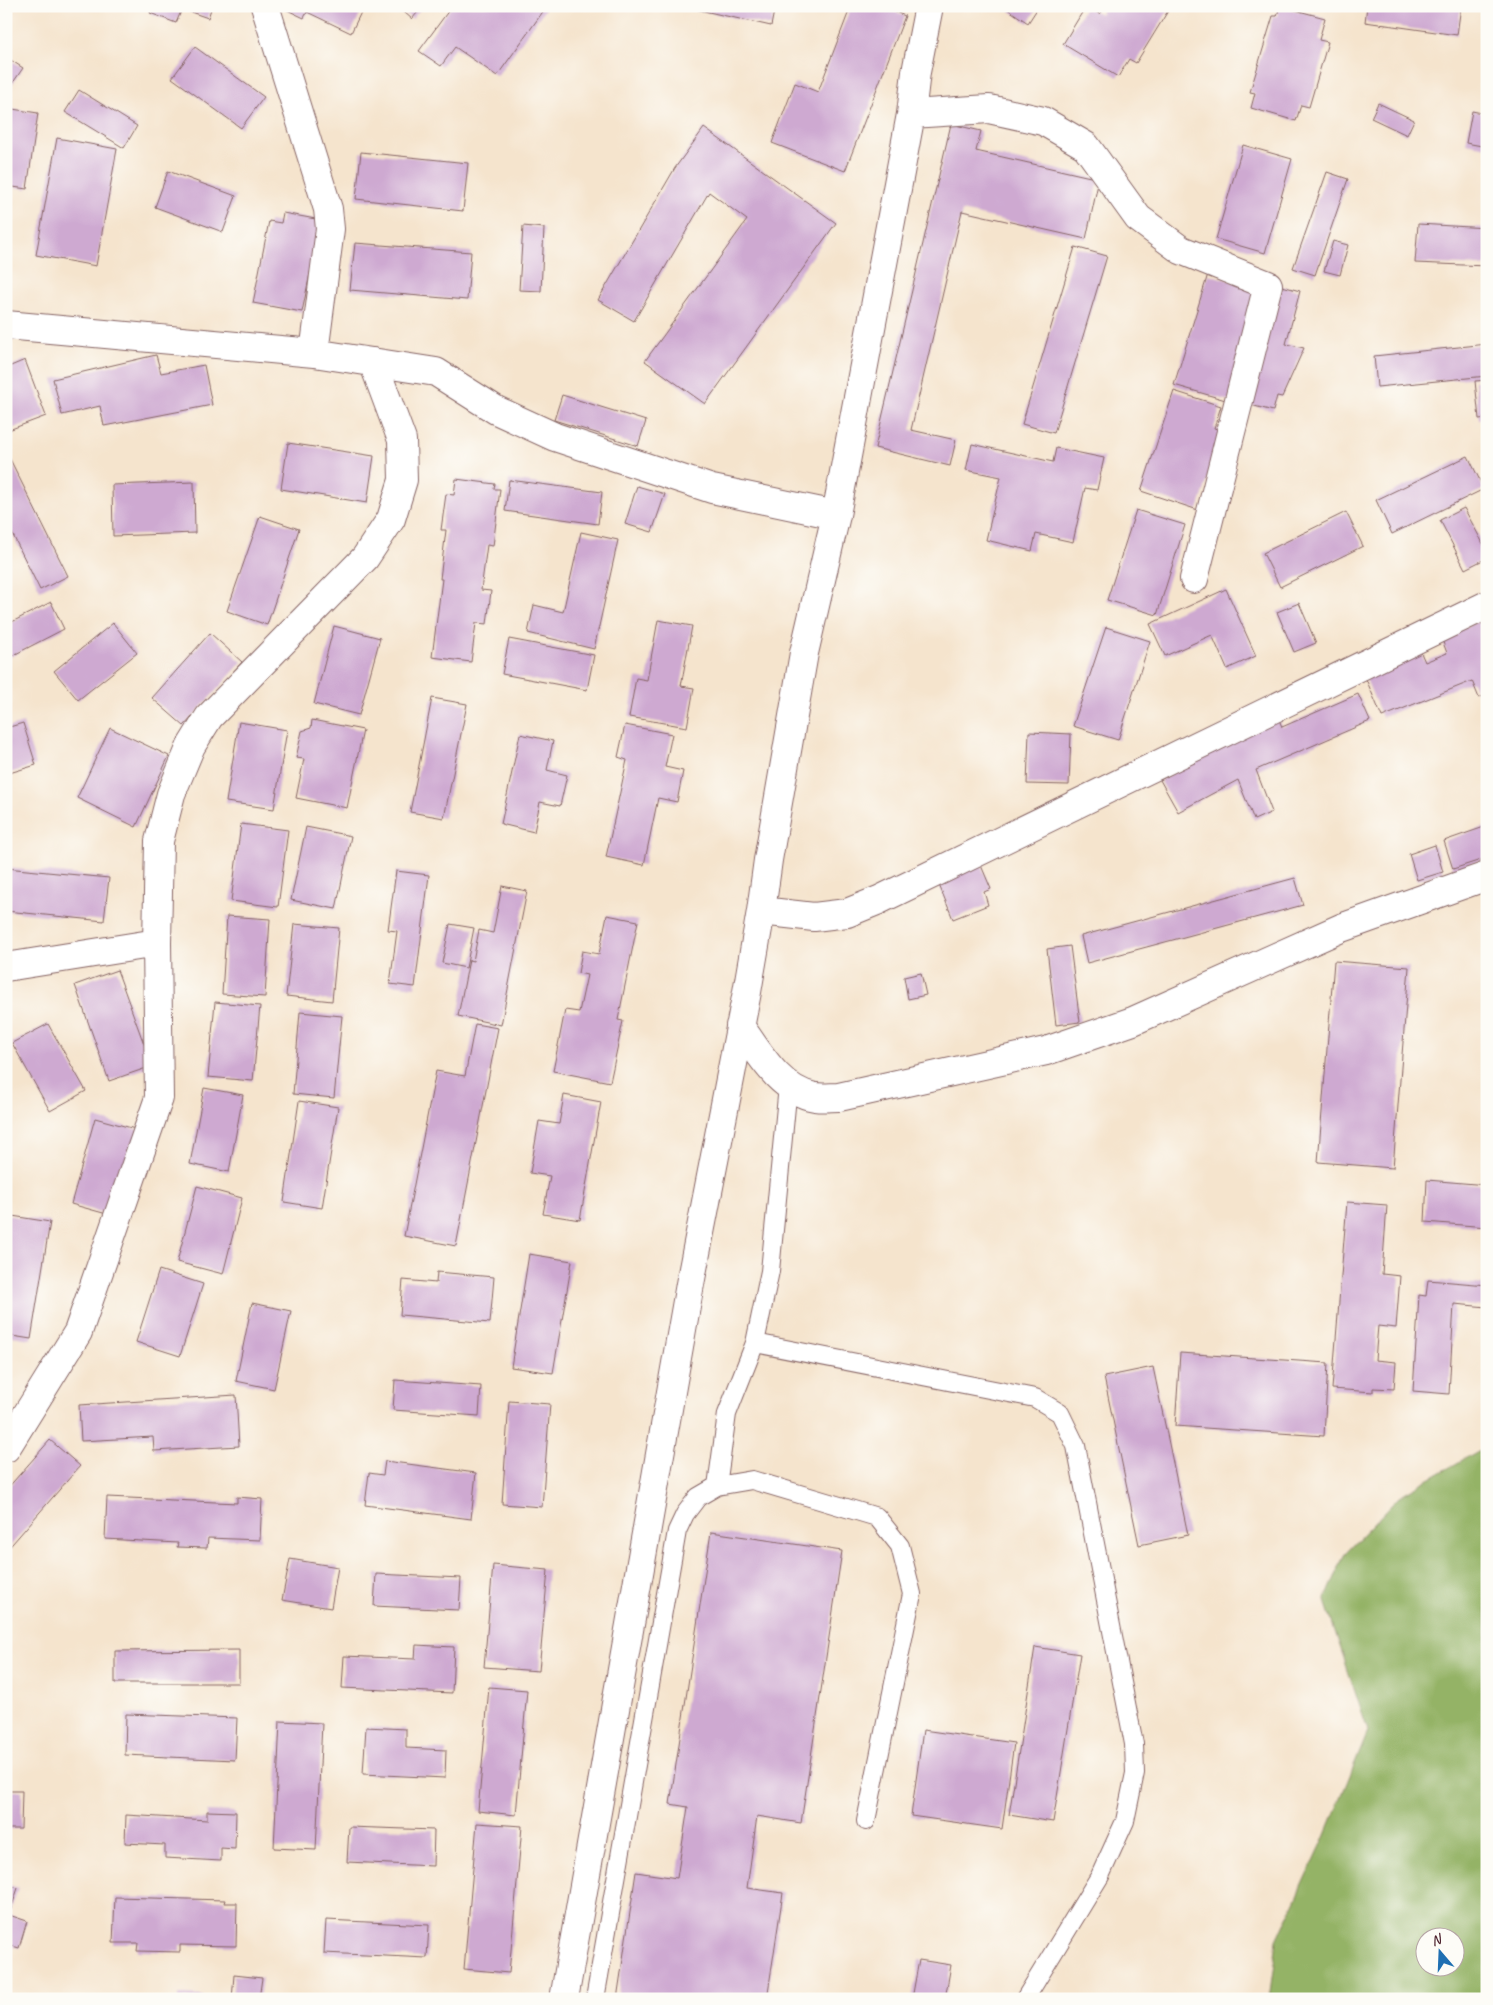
<svg xmlns="http://www.w3.org/2000/svg" width="1493" height="2005" viewBox="0 0 1493 2005" font-family="Caveat,sans-serif">
  <style>
    .forest { fill: #94b366; stroke: #6f6948; fill-rule: evenodd }
    .building { fill: #cea9d1 }
    .lines { fill: none; stroke-linecap: round; stroke-linejoin: round }
    .lane-casing { stroke: #866464; stroke-width: 20 }
    .street-casing { stroke: #866464; stroke-width: 30 }
    .lane { stroke: #fff; stroke-width: 18 }
    .street { stroke: #fff; stroke-width: 28 }
  </style>
  <rect width="100%" height="100%" fill="#fdfcf7"/>
  <filter id="ink" filterUnits="userSpaceOnUse"><feTurbulence type="fractalNoise" baseFrequency=".02" numOctaves="2"/><feDisplacementMap in="SourceGraphic" scale="10" xChannelSelector="R" yChannelSelector="G"/><feConvolveMatrix kernelMatrix="1 2 1 2 8 2 1 2 1" color-interpolation-filters="sRGB"/></filter>
  <filter id="wash" filterUnits="userSpaceOnUse"><feTurbulence type="fractalNoise" baseFrequency=".0096" numOctaves="4" result="noise"/><feDisplacementMap in="SourceGraphic" scale="20" xChannelSelector="R" yChannelSelector="G"/><feGaussianBlur stdDeviation="1.12" result="paint"/><feColorMatrix in="noise" values="0 0 0 0 0 0 0 0 0 0 0 0 0 0 0 0 0 1.4 0 .05"/><feComposite in="paint" operator="in"/></filter>
  <g filter="url(#wash)">
    <rect width="100%" height="100%" fill="#f5e4cd"/>
    <path class="forest" d="M1487 1446V1999H1269L1277 1941 1324 1839 1368 1731 1325 1601 1345 1553 1401 1495ZM1426 1938H1456V1968H1426Z"/>
    <g id="blocks">
      <path class="building" d="M153 6H212L208 18 182 9 176 23 150 13Z
        M279 6H364L351 33 307 12 304 18Z
        M397 6H423L412 19Z
        M452 6H547L497 76 455 47 441 66 419 51Z
        M696 6H775L771 26 695 9Z
        M851 6H881L905 16 845 171 772 143 795 83 818 92Z
        M1003 6H1039L1028 23Z
        M1086 6 1100 14 1105 6H1171L1136 63 1129 59 1118 77 1063 44Z
        M1280 6 1325 18 1319 40 1328 42 1309 107 1301 105 1296 121 1251 108 1255 93 1250 92 1273 16H1277Z
        M1367 6H1461L1457 35 1365 22Z
        M195 47 264 97 241 128 172 78Z
        M6 57 23 68 6 93Z
        M79 90 137 126 124 148 65 112Z
        M1378 103 1414 120 1407 135 1371 118Z
        M6 108 38 113 27 189 6 186Z
        M1472 111 1487 114V147L1466 143Z
        M951 124 981 131 976 151 1099 179 1086 239 962 211 911 430 956 440 950 466 875 448Z
        M704 128 836 223 705 404 645 361 747 220 709 192 634 321 598 300 675 168Z
        M57 138 117 149 96 266 36 255Z
        M1243 145 1292 159 1265 253 1216 239Z
        M361 152 468 163 463 211 356 199Z
        M168 171 236 196 223 232 155 207Z
        M1327 172 1348 179 1315 275 1293 268Z
        M283 213 321 220 302 312 253 303 269 221 281 223Z
        M6 215H11L8 246H6Z
        M1418 224 1487 228V266L1415 263Z
        M523 226 544 228 541 291 519 290Z
        M1333 241 1348 245 1340 275 1324 271Z
        M355 243 471 252 467 300 350 290Z
        M1075 247 1107 256 1054 433 1022 424Z
        M1208 274 1262 290 1229 401 1174 385Z
        M1282 286 1300 291 1286 344 1304 348 1282 397 1277 396 1273 411 1247 404Z
        M1487 344V376L1377 387 1374 356Z
        M156 355 161 373 204 365 212 405 104 426 100 406 62 415 53 379Z
        M25 360 46 416 6 431V368Z
        M1487 380V418L1479 419 1475 381Z
        M1174 391 1221 406 1214 428 1223 431 1198 510 1141 491Z
        M562 395 646 421 638 446 554 420Z
        M288 443 374 456 367 503 281 489Z
        M972 444 1053 462 1056 448 1104 458 1097 490 1085 488 1073 542 1036 534 1032 551 986 540 1001 477 966 470Z
        M8 455 68 576 40 590 6 521V456Z
        M1468 456 1484 489 1392 534 1376 500Z
        M456 479 495 484 494 489H500L493 546 487 545 481 590 491 591 487 624 476 623 471 662 432 657 442 579H440L446 530H441L446 494 454 495Z
        M509 480 602 492 598 524 505 511Z
        M194 482 195 533 113 536 112 485Z
        M637 486 665 494 652 532 625 524Z
        M1464 508 1487 551V558L1465 569 1440 520Z
        M1136 510 1185 525 1157 615 1107 600Z
        M1346 512 1363 546 1280 587 1263 553Z
        M260 516 299 529 267 625 227 611Z
        M581 532 618 540 594 649 528 633 534 605 563 612Z
        M1226 589 1256 656 1227 669 1212 635 1165 656 1150 624Z
        M51 602 64 629 6 659V625Z
        M1299 603 1316 643 1294 652 1277 612Z
        M658 620 692 626 681 686 694 688 687 727 629 717 636 678 647 680Z
        M1481 620 1487 633V694L1479 698 1472 681 1382 717 1363 672 1418 646 1425 662 1447 653 1441 637Z
        M113 623 137 653 78 700 54 671Z
        M334 626 380 638 359 715 314 704Z
        M1106 627 1150 641 1118 740 1073 726Z
        M210 633 242 662 184 726 152 698Z
        M509 639 594 655 587 690 502 674Z
        M1358 694 1370 721 1256 770 1272 812 1254 820 1238 780 1178 812 1160 780 1278 717 1282 727Z
        M432 698 467 704 444 818 410 812Z
        M312 720 363 730 347 808 296 798 304 759 296 758 302 731 311 728Z
        M239 722 287 730 274 809 226 802Z
        M23 723 36 765 6 774V728Z
        M625 725 672 734 665 767 683 771 677 802 658 798 644 865 606 857 627 760 618 757Z
        M110 728 169 756 136 827 77 798Z
        M1029 732 1071 734 1069 785 1027 784Z
        M520 734 553 741 547 770 567 775 560 806 540 802 534 832 501 824Z
        M241 824 288 830 278 907 231 901Z
        M1487 826V858L1453 869 1444 841Z
        M306 827 351 836 336 909 291 900Z
        M1435 845 1443 872 1417 880 1409 854Z
        M980 863 991 889 984 892 988 905 953 919 937 880Z
        M6 868 109 878 104 921 6 911Z
        M396 871 429 875 415 987 390 984 397 931 388 930Z
        M1295 878 1303 905 1087 963 1081 936Z
        M502 886 527 891 501 1025 458 1016 469 960 473 961 479 930 493 933Z
        M607 915 638 921 618 1020 623 1021 610 1082 553 1071 565 1010 579 1012 587 975 578 973 582 951 599 954Z
        M227 916 270 919 265 997 222 994Z
        M294 924 339 928 332 1001 286 996Z
        M450 924 474 928 466 968 442 963Z
        M1070 946 1080 1022 1056 1025 1047 949Z
        M1334 961 1409 967 1393 1168 1318 1162Z
        M117 970 152 1066 109 1081 75 985Z
        M921 973 926 995 908 999 904 977Z
        M215 1002 260 1006 253 1081 208 1077Z
        M300 1012 342 1016 334 1098 293 1094Z
        M48 1024 86 1091 50 1111 12 1043Z
        M475 1024 498 1028 456 1246 404 1236 436 1071 465 1076Z
        M204 1088 243 1095 229 1172 190 1164Z
        M564 1095 601 1102 580 1220 543 1214 550 1176 530 1173 539 1121 559 1124Z
        M299 1101 338 1107 322 1208 284 1202Z
        M95 1118 139 1130 114 1216 71 1204Z
        M1427 1180 1487 1185V1227L1425 1222Z
        M197 1186 242 1198 223 1274 177 1262Z
        M1347 1202 1387 1205 1382 1274 1400 1276 1396 1328 1378 1326 1375 1360 1396 1362 1394 1389 1373 1388V1392L1332 1389Z
        M6 1215 50 1222 31 1339 6 1335Z
        M529 1254 572 1261 553 1373 511 1367Z
        M159 1270 203 1284 180 1356 136 1342Z
        M437 1272 494 1277 490 1323 400 1315 403 1280 436 1283Z
        M1428 1280 1487 1285V1307L1454 1304 1449 1394 1413 1391 1419 1295 1426 1296Z
        M252 1303 291 1311 274 1389 236 1381Z
        M1180 1353 1328 1363 1324 1436 1175 1426Z
        M1153 1367 1188 1535 1139 1545 1104 1377Z
        M395 1380 481 1386 479 1416 393 1410Z
        M236 1395 239 1446 154 1451 153 1437 81 1441 79 1405Z
        M509 1401 550 1404 542 1507 502 1504Z
        M50 1440 80 1466 6 1551V1490Z
        M385 1461 476 1473 471 1519 365 1505 369 1473 383 1475Z
        M107 1497 237 1503V1497L262 1499 260 1540 208 1538 207 1548 177 1547 178 1543 105 1539Z
        M711 1532 842 1551 801 1823 757 1816 747 1888 783 1893 767 1999H617L636 1872 677 1878 688 1807 670 1804Z
        M290 1559 338 1567 331 1608 282 1600Z
        M493 1565 548 1570 539 1671 484 1667Z
        M376 1574 461 1578 459 1610 374 1606Z
        M416 1645 454 1647 452 1693 342 1688 344 1656 415 1659Z
        M1035 1647 1080 1654 1053 1822 1009 1815Z
        M239 1650V1683H115V1651Z
        M489 1687 527 1690 516 1815 478 1811Z
        M126 1714 237 1718 235 1760 125 1755Z
        M280 1721 322 1723 316 1850 274 1848Z
        M366 1727 406 1729V1748L446 1750 445 1778 363 1774Z
        M923 1730 1014 1743 1002 1829 911 1816Z
        M6 1791H22L21 1829H6Z
        M207 1811 236 1812 235 1849 221 1848V1861L165 1858V1845L125 1843 126 1815 207 1820Z
        M477 1823 522 1826 509 1973 464 1969Z
        M349 1827 434 1830 433 1866 347 1862Z
        M6 1884 18 1888 9 1915 27 1921 19 1948 6 1944Z
        M115 1897 225 1900 224 1903H237L236 1946 180 1945V1952L137 1951 138 1943H113Z
        M326 1920 429 1925 427 1958 324 1953Z
        M919 1960 951 1965 945 1999H912Z
        M234 1975 262 1978 259 1999H232Z
        M178 1995 203 1996V1999H178Z"/>
    </g>
  </g>
  <g filter="url(#ink)">
    <use href="#blocks" fill-opacity="0" stroke="#866464" stroke-width="1"/>
    <g class="lines">
      <g class="lane-casing">
        <path id="lane" d="M755 1343 1035 1398 1060 1413 1076 1446 1134 1744 1135 1773 1125 1821 1100 1876 1025 1999
          M717 1486 727 1414 755 1343 770 1271 788 1086
          M595 1999 677 1531 685 1514 698 1497 717 1486 752 1480 877 1517 900 1546 912 1594 866 1821"/>
      </g>
      <g class="street-casing">
        <path id="street" d="M265 6 328 209 330 229 314 353
          M911 114 989 109 1043 121 1086 146 1138 218 1181 250 1268 285 1194 579
          M6 325 314 353 436 372 496 410 555 437 712 489 836 515
          M761 911 814 917 847 913 879 900 1487 605
          M6 967 157 943
          M740 1026C759 1053 780 1091 815 1097 823 1098 831 1097 839 1097L1046 1051 1133 1021 1341 928 1487 876
          M6 1448 78 1332 159 1098 157 943 159 841 171 794 191 746 209 717 365 558 391 519 403 480 402 440 373 362
          M564 1999 690 1284 747 992 761 911 768 860 804 653 836 515 911 114 916 72 929 6"/>
      </g>
      <use href="#lane" class="lane"/>
      <use href="#street" class="street"/>
    </g>
  </g>
  <rect width="1493" height="2005" fill="none" stroke="#fdfcf7" stroke-width="25"/>
  <g transform="translate(1440 1952) rotate(341)"><circle r="24" fill="#fdfcf7" stroke="#b5a4a5"/>
  <path d="M0-4L9 19L0 12L-9 19Z" fill="#1f6fb2"/>
  <text y="-8" font-size="14" font-weight="bold" text-anchor="middle" fill="#4a1f2b">N</text>
  </g>
</svg>
